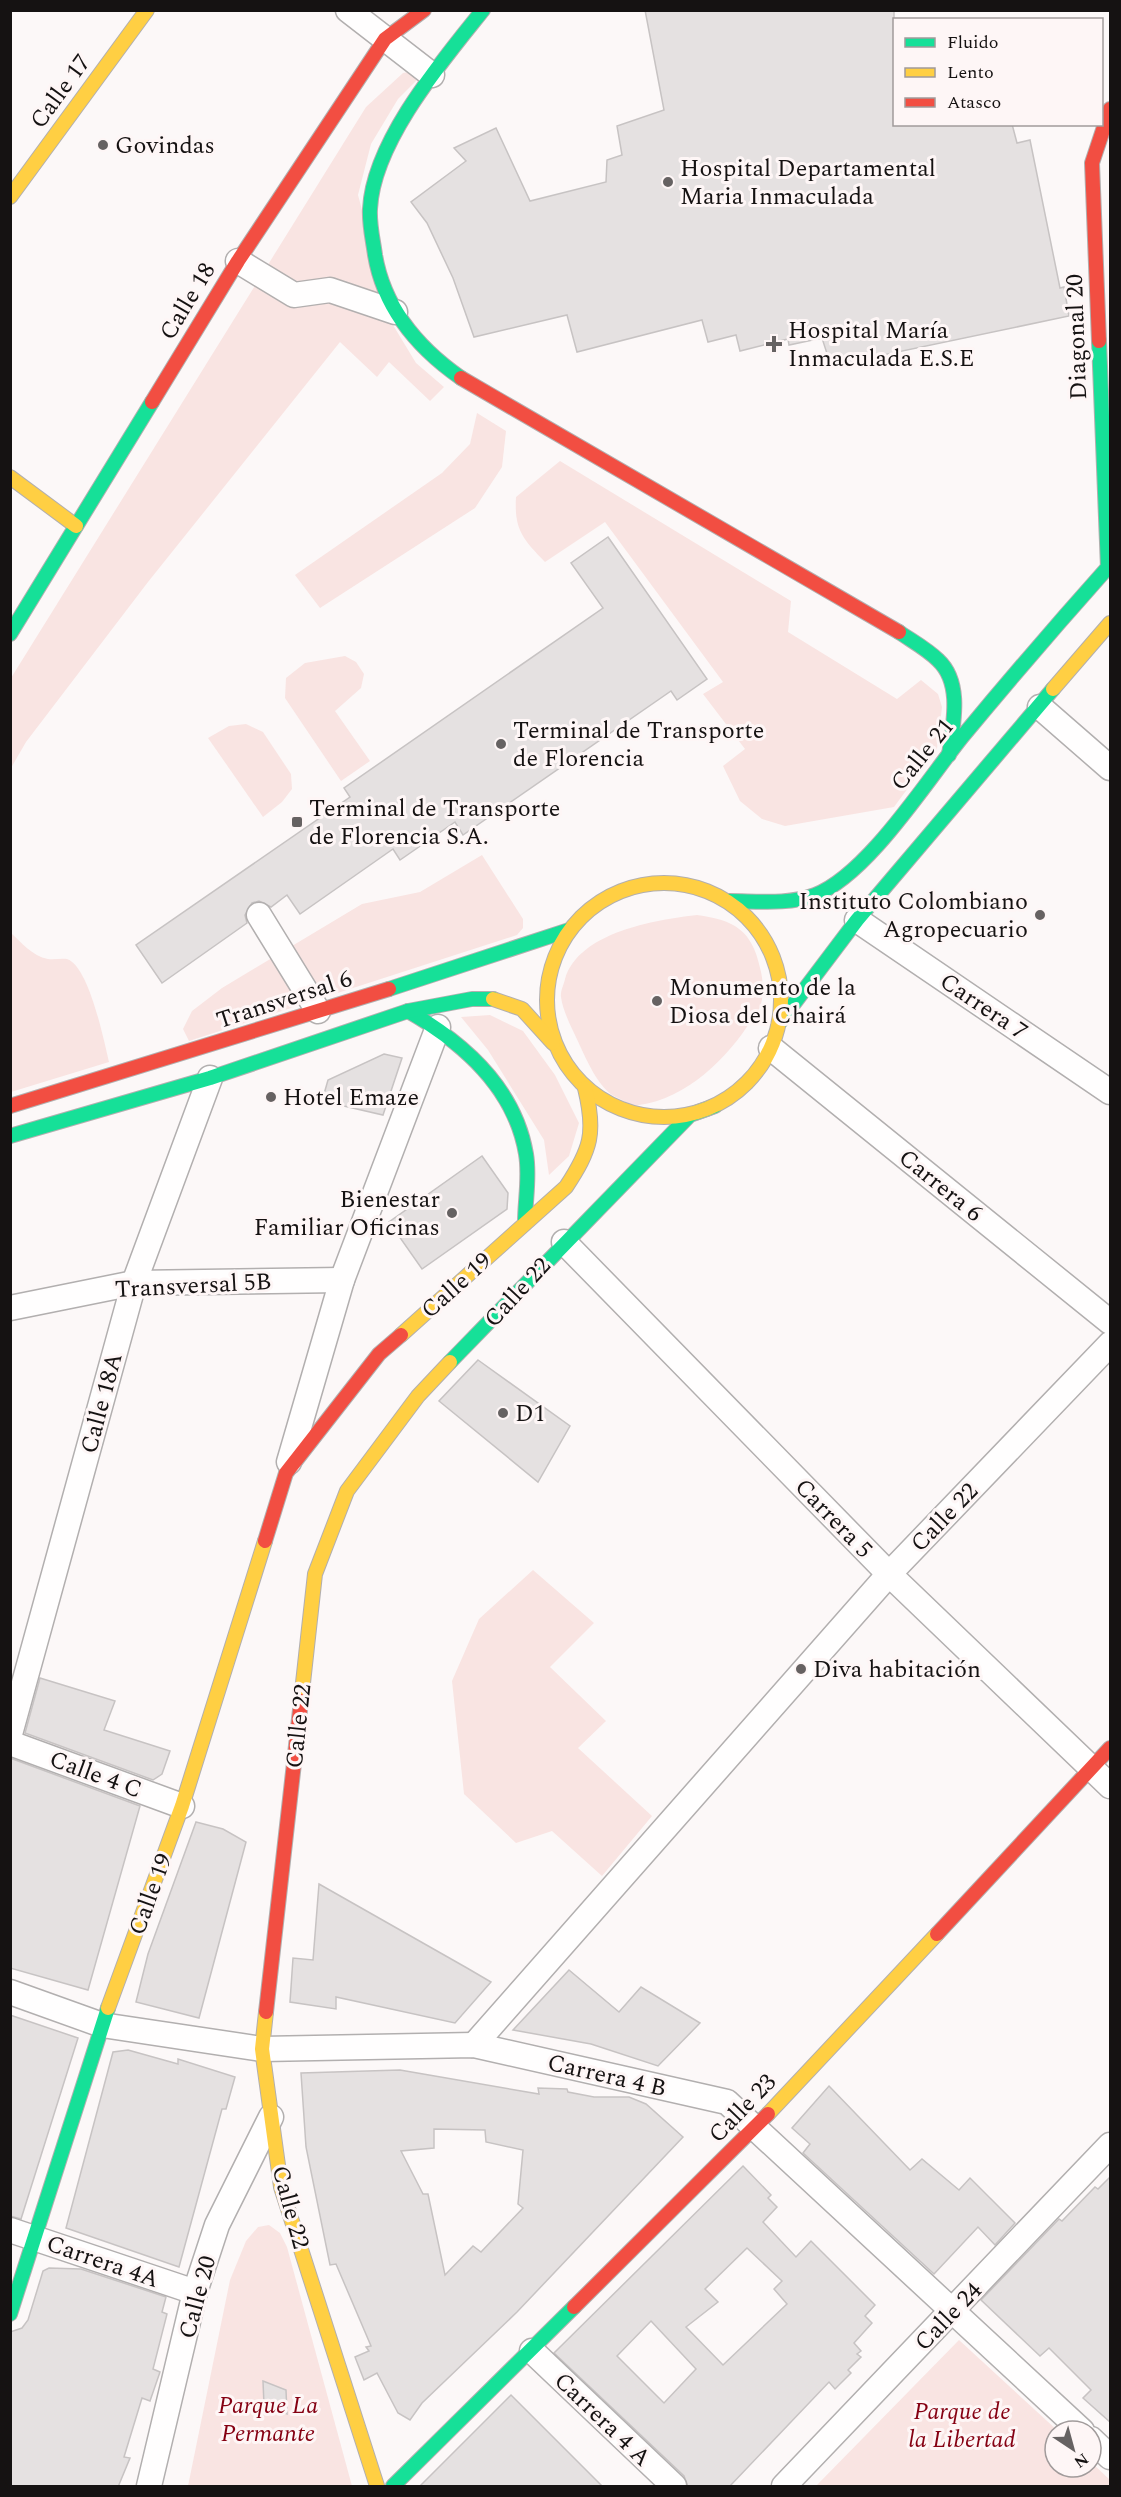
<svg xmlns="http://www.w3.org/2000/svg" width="1121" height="2497" font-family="Spectral,serif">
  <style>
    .green { fill: #f9e4e2 }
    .building { fill: #e5e1e1; stroke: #c7c3c3; stroke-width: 1.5; fill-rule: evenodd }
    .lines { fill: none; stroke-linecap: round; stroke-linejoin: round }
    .street-casing { stroke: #b2afaf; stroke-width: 27 }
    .fast-casing { stroke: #b2afaf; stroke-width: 16 }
    .slow-casing { stroke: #b2afaf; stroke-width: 16 }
    .jam-casing { stroke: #b2afaf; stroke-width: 16 }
    .street { stroke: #fffefe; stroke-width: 24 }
    .fast { stroke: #16e098; stroke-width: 14 }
    .slow { stroke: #ffcf43; stroke-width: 14 }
    .jam { stroke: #f24e42; stroke-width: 14 }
    .poi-dot { fill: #666262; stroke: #fef6f6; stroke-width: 2 }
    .labels { text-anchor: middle; stroke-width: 6; stroke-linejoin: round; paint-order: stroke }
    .street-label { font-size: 24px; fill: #151212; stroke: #fef6f6 }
    .poi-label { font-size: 24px; fill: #151212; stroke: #fef6f6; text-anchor: start }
    .park-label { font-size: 24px; font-style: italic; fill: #850012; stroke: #fef6f6 }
  </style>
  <rect width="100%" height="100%" fill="#fcf8f8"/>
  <!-- green -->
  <g class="green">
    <polygon points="429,68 398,99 371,144 358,195 393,325 416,363 444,387 430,401 389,362 377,377 340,342 148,582 26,742 11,768 11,678 366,107 403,73"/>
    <polygon points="477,413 506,431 502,467 475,508 320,608 295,575 442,473 470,444"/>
    <path d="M560,461l231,140 -3,31 109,67 24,-19 17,14 4,13 -5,42 -43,58 -109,19 -23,-7 -22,-18 -17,-35 22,-17 -42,-55 20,-12 -118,-160 -60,40c-22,-23 -31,-32 -29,-65z"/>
    <polygon points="345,656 356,662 364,674 361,688 335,711 370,761 341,781 285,698 286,678 305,663"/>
    <polygon points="246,724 263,732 291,774 292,789 282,802 263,817 208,738 229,726"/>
    <polygon points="482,855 523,919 523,928 517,935 189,1041 183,1029 192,1011 222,988 362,904 420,892"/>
    <path d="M697,915c37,5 55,15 63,53 3,10 4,25 1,36 -1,5 -6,11 -9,15 -24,39 -66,80 -113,86 -7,1 -15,-4 -21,-7 -17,-6 -30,-35 -37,-50 -7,-16 -18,-35 -20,-51 -1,-5 3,-13 4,-18 14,-47 90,-59 132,-64z"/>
    <path d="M10,932c11,10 22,24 38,27 6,1 13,-1 19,0 22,7 37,82 42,103l-98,30z"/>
    <polygon points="490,1015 523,1031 555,1075 579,1123 569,1156 549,1175 544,1140 488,1050 461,1017"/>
    <polygon points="533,1570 594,1623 550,1667 606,1721 578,1748 652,1816 602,1876 552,1831 516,1843 464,1794 452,1681 479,1619"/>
    <polygon points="269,2225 280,2233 287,2247 352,2486 188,2486 230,2280 246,2241 258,2227"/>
    <polygon points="959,2340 1058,2431 1055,2431 1055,2467 1091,2467 1091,2462 1110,2480 1110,2486 816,2486"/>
  </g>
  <!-- building -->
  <g class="building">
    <polygon points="645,10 894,10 894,124 1012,124 1017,143 1030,140 1060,288 1064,287 1069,316 831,366 822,338 789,345 788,339 740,351 736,335 708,342 702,320 577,352 567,315 474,337 453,278 427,223 411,202 466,161 454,148 496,128 530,201 606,182 607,160 622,155 617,126 664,110"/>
    <polygon points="608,537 707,679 677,700 671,691 463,835 455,822 400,860 393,849 300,914 287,895 271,907 259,901 252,903 245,915 247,923 162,983 136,945 350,797 344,788 603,608 571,563"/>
    <polygon points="384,1054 402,1058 383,1115 322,1101 328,1080"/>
    <polygon points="482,1156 508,1193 507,1209 422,1269 389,1222"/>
    <polygon points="478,1360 570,1426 538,1482 439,1401"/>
    <polygon points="40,1678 115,1701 104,1730 170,1751 162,1774 153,1780 25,1733"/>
    <polygon points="10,1758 140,1806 88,1990 10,1968"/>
    <polygon points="196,1822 223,1829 246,1842 199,2018 136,2002 148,1954"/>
    <polygon points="319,1884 467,1968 491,1982 455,2023 336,1997 336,2009 290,2002 293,1958 313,1960"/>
    <polygon points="569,1970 619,2012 641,1987 700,2023 658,2066 591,2044 513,2030"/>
    <polygon points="10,2015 78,2038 21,2219 10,2216"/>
    <polygon points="128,2050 178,2064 178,2059 235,2077 226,2109 222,2109 179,2267 66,2228 113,2052"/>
    <path d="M400,2070l139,24 -1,-6 29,1 1,3 26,5h35l17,7 37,33 -166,175 -95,91 -12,17 -12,-7 -21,-40 -13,7 -9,-23 14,-6 -3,-4 5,-1 -35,-82 -6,1 -24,-118 -5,-74zM434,2129l51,1 1,12 37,8 -5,54 5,4 -42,44 -8,-6 -28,29 -17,-81h-5l-22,-43 33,-3z"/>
    <polygon points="829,2086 910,2170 922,2159 959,2190 970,2178 1015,2223 995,2245 978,2227 934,2274 803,2153 810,2144 792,2128"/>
    <path d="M743,2166l28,29 -3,3 9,9 -14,15 33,35 15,-16 64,64 -10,11 7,7 -18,20 7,8 -4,3 4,3 -13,13 3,3 -16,16 -6,-7 -100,105h-41l-4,-11 -130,-123zM747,2248l35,33 -8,8 13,15 -64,61 -37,-38 32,-25 -13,-13zM651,2321l45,48 -32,34 -47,-47z"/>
    <polygon points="1110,2177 1110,2422 1083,2398 1091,2390 1049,2348 1040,2356 981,2300 1059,2219 1062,2221 1095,2187 1098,2189"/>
    <polygon points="49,2268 81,2269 166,2297 162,2312 167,2314 153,2369 160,2372 150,2401 142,2398 124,2457 130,2458 118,2487 10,2487 10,2332 22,2328 28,2320 43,2271"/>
    <polygon points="263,2381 286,2390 287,2414 264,2405"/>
    <polygon points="511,2395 603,2487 419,2487"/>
  </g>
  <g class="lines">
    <defs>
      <g id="street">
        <polyline points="348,10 432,75"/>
        <polyline points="238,261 294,295 330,290 395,312"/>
        <polyline points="1040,707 1110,768"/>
        <polyline points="259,915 318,1011"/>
        <polyline points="857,920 1110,1092"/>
        <polyline points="771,1048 1110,1322"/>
        <polyline points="564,1242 889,1574 1110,1786"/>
        <polyline points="10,1308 134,1283 342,1280"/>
        <polyline points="289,1462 342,1280 438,1027"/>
        <polyline points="10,1734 134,1283 210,1078"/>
        <polyline points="10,1743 182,1806"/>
        <polyline points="10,1992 102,2025 262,2049 474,2045 727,2102 1082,2431"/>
        <polyline points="474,2045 889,1574 1110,1344"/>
        <polyline points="10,2230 195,2292"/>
        <polyline points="532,2351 674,2486"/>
        <polyline points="1091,2439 1110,2457"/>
        <polyline points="149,2486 195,2292 217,2225 271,2117"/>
        <polyline points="784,2486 1110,2145"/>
      </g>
      <g id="fast">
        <polyline points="1099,341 1108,568"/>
        <path d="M461,378c-43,-30 -77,-70 -86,-123 -2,-15 -6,-31 -5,-46 3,-67 72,-148 113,-199"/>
        <path d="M899,632c13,9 28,17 39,28 25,23 15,65 11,95"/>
        <polyline points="10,634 152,402"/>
        <path d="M729,901c27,0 59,4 86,-6 52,-20 111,-113 147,-158 48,-58 98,-116 148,-172"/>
        <polyline points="389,989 569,930"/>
        <path d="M408,1011c56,32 107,77 118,143 4,23 -1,46 -1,69"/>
        <polyline points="780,1022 857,920 1053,689"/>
        <polyline points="10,1136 210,1078 408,1011 472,999 493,999"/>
        <polyline points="450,1362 690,1115 715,1106"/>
        <polyline points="10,2314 108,2008"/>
        <polyline points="393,2486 574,2307"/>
      </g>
      <g id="slow">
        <polyline points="10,197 147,10"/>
        <polyline points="10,477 76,526"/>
        <polyline points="1053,689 1110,623"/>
        <circle cx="664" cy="1000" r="117"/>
        <polyline points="493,999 522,1009 553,1043"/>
        <path d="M401,1335l165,-148c25,-38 30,-54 19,-99"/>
        <polyline points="301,1701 315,1574 347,1491 418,1396 450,1362"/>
        <polyline points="108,2008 182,1806 265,1541"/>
        <polyline points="266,2012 262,2049 281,2187 377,2486"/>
        <polyline points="768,2114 937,1934"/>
      </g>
      <g id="jam">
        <polyline points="1099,341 1092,163 1110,109"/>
        <polyline points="461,378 899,632"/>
        <polyline points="152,402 238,261 385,39 424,10"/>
        <polyline points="10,1106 389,989"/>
        <polyline points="265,1541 286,1473 379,1354 401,1335"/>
        <polyline points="937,1934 1110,1748"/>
        <polyline points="266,2012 301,1701"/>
        <polyline points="574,2307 768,2114"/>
      </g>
    </defs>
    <!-- street casing -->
    <use href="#street" class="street-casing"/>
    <!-- fast casing -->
    <use href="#fast" class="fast-casing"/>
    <!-- slow casing -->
    <use href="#slow" class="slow-casing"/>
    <!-- jam casing -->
    <use href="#jam" class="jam-casing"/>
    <!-- street -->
    <use href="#street" class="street"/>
    <!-- fast -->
    <use href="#fast" class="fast"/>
    <!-- slow -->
    <use href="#slow" class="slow"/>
    <!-- jam -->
    <use href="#jam" class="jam"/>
  </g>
  <!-- markers -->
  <g class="poi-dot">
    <circle cx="103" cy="145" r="6"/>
    <circle cx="668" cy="182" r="6"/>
    <path d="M771 335h6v6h6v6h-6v6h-6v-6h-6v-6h6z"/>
    <circle cx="501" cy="744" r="6"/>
    <rect x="291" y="816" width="12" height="12" rx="3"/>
    <circle cx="1040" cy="915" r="6"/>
    <circle cx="657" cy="1001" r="6"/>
    <circle cx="271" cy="1097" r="6"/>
    <circle cx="452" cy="1213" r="6"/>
    <circle cx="503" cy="1413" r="6"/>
    <circle cx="801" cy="1669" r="6"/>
  </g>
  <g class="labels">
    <!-- street labels -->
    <g class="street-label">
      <text transform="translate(60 91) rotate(-54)" y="8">Calle 17</text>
      <text transform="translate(187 301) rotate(-59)" y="8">Calle 18</text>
      <text transform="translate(1076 337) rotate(-92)" y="8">Diagonal 20</text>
      <text transform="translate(922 754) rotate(-51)" y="8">Calle 21</text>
      <text transform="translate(284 999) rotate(-18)" y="8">Transversal 6</text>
      <text transform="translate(984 1006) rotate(34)" y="8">Carrera 7</text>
      <text transform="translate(941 1185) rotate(39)" y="8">Carrera 6</text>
      <text transform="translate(193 1285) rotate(-3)" y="8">Transversal 5B</text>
      <text transform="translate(456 1285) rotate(-42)" y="8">Calle 19</text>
      <text transform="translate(517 1292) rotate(-47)" y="8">Calle 22</text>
      <text transform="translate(101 1403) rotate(-75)" y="8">Calle 18A</text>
      <text transform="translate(944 1517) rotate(-46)" y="8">Calle 22</text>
      <text transform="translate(834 1518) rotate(46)" y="8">Carrera 5</text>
      <text transform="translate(298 1726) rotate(-84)" y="8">Calle 22</text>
      <text transform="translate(96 1774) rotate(20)" y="8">Calle 4 C</text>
      <text transform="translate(150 1894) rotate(-70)" y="8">Calle 19</text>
      <text transform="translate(607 2075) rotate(13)" y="8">Carrera 4 B</text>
      <text transform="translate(742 2108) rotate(-46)" y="8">Calle 23</text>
      <text transform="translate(291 2207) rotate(75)" y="8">Calle 22</text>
      <text transform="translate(103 2261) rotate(19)" y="8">Carrera 4A</text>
      <text transform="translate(197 2297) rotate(-75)" y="8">Calle 20</text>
      <text transform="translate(948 2316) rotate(-46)" y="8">Calle 24</text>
      <text transform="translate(603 2419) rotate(44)" y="8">Carrera 4 A</text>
    </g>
    <!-- poi labels -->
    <g class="poi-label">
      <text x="115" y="153">Govindas</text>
      <text x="680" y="176">Hospital Departamental<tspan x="680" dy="28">Maria Inmaculada</tspan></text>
      <text x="788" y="338">Hospital María<tspan x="788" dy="28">Inmaculada E.S.E</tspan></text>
      <text x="513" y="738">Terminal de Transporte<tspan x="513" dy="28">de Florencia</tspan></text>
      <text x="309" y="816">Terminal de Transporte<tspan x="309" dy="28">de Florencia S.A.</tspan></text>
      <text x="1028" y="909" text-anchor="end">Instituto Colombiano<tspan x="1028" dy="28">Agropecuario</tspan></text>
      <text x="669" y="995">Monumento de la<tspan x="669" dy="28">Diosa del Chairá</tspan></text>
      <text x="283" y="1105">Hotel Emaze</text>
      <text x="440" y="1207" text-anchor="end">Bienestar<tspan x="440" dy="28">Familiar Oficinas</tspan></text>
      <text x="515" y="1421">D1</text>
      <text x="813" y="1677">Diva habitación</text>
    </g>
    <!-- park labels -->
    <g class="park-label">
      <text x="268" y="2413">Parque La<tspan x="268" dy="28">Permante</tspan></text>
      <text x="962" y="2419">Parque de<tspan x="962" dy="28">la Libertad</tspan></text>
    </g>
  </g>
  <!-- border -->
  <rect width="1121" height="2497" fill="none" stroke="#151212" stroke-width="24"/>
  <!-- legend -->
  <rect x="893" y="18" width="210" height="108" fill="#fef6f6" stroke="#a19b9b" stroke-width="1.5"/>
  <rect x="905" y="38" width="30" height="9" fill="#16e098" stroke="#a19b9b" stroke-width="1.5"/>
  <text x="947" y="48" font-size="18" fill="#151212">Fluido</text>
  <rect x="905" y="68" width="30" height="9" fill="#ffcf43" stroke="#a19b9b" stroke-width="1.5"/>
  <text x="947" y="78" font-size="18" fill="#151212">Lento</text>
  <rect x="905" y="98" width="30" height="9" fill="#f24e42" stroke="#a19b9b" stroke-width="1.5"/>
  <text x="947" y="108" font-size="18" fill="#151212">Atasco</text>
  <!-- north arrow -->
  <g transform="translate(1073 2449) rotate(144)"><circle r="28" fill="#fef6f6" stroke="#a19b9b" stroke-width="1.5"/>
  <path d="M0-4.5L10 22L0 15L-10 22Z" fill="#666262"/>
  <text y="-9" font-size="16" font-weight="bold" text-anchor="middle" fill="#151212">N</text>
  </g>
</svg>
